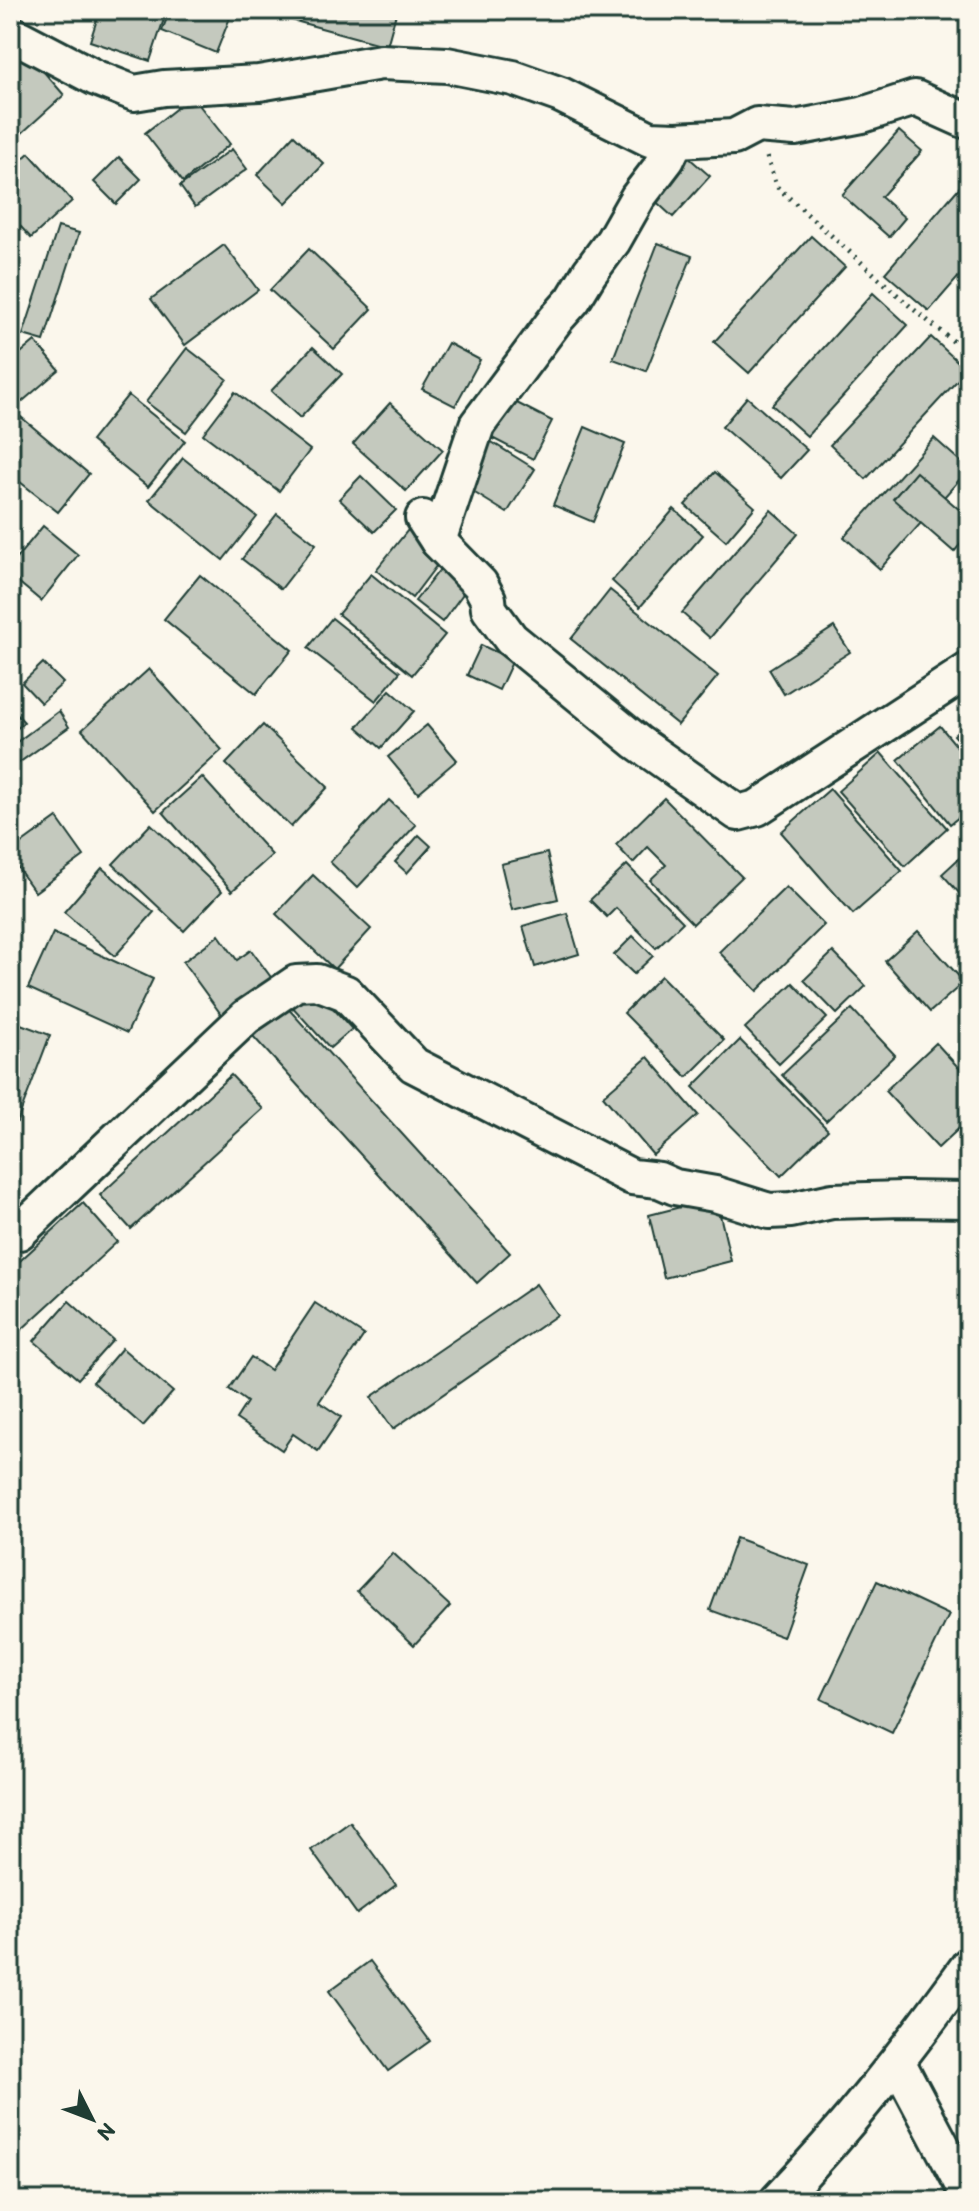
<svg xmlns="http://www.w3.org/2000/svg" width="979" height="2211" font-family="Itim,sans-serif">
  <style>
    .building { fill: #c4c9be; stroke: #1f3d34; stroke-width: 2 }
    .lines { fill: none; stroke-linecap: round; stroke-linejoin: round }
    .minor-casing { stroke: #1f3d34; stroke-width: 40 }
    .path { stroke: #1f3d34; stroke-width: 5; stroke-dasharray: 2 6; stroke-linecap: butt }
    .minor { stroke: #fbf7ec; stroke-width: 34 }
  </style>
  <rect width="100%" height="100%" fill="#fbf7ec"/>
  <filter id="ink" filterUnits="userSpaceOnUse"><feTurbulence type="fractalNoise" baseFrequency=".0125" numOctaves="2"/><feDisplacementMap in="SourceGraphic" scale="16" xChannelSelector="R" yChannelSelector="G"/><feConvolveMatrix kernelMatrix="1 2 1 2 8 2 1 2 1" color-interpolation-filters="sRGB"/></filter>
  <g filter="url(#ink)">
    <!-- building -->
    <g class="building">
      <polygon points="100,10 167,10 150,61 90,41"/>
      <polygon points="170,10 233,10 216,53 162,31"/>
      <polygon points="279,10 397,10 387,46 277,16"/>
      <polygon points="16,40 64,95 10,144 10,45"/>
      <polygon points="192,96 230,144 183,182 145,133"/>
      <polygon points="899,131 922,151 881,197 905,218 889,237 842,195"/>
      <polygon points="294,135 324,164 286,203 257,175"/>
      <polygon points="232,149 247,169 195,207 180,186"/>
      <polygon points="29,153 72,201 31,238 10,215 10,170"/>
      <polygon points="119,157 141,179 116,204 94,182"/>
      <polygon points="688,157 710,176 673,217 651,197"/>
      <polygon points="964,182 969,186 969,265 929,311 885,273"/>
      <polygon points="58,227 79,233 44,341 23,335"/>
      <polygon points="811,236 845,267 749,373 714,342"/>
      <polygon points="658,243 692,256 646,371 613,359"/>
      <polygon points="224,245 258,290 185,345 151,299"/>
      <polygon points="309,249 372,309 334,349 270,290"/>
      <polygon points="873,293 908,325 807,436 772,405"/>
      <polygon points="931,337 967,370 866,479 830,445"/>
      <polygon points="35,341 59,370 10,412 10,362"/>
      <polygon points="448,343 480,360 455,406 422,389"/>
      <polygon points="313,347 342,374 300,418 271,391"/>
      <polygon points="187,348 227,379 186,432 146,402"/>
      <polygon points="235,392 310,450 279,491 203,434"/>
      <polygon points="128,395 185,441 148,487 91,441"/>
      <polygon points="747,397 807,450 781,478 722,427"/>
      <polygon points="509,399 552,421 533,459 490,437"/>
      <polygon points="390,403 443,450 406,491 353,444"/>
      <polygon points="21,417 89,474 58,512 10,474 10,430"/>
      <polygon points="585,427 625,444 593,522 553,505"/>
      <polygon points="934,438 969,469 880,569 844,537"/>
      <polygon points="490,441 535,469 507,513 462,485"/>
      <polygon points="183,458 257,517 223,560 149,500"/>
      <polygon points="715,472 755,507 726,541 685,505"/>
      <polygon points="916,472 969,518 969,534 954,552 893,499"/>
      <polygon points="361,476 396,510 374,532 339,499"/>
      <polygon points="674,509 703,535 640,607 612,581"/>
      <polygon points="771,510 798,534 710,638 682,613"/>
      <polygon points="277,514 316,544 281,589 242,559"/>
      <polygon points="43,526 78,555 41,601 10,575 10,566"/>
      <polygon points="408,530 443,557 412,598 376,570"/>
      <polygon points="445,563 471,583 442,622 415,601"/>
      <polygon points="371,574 445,635 412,675 338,614"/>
      <polygon points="200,575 292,650 256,694 164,619"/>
      <polygon points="610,590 718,676 678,725 571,639"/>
      <polygon points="332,618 400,672 376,701 308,648"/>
      <polygon points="834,627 850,652 784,694 769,669"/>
      <polygon points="481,645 513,660 499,690 467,675"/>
      <polygon points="43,663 63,683 41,703 22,683"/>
      <polygon points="149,669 222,750 155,811 82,730"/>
      <polygon points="390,690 414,711 381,748 357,727"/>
      <polygon points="10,707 24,722 10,735"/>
      <polygon points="59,711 69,727 13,767 10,763 10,747"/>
      <polygon points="969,721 969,752 954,735"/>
      <polygon points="263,725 328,787 291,827 226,764"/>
      <polygon points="427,725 457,760 418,793 388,757"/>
      <polygon points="940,726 969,761 969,809 950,824 898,760"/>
      <polygon points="881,753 947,828 905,866 838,791"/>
      <polygon points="202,777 272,855 232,891 163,812"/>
      <polygon points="830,789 902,871 853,914 781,832"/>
      <polygon points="664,798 742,877 693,924 650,880 666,865 648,847 633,863 616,845"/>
      <polygon points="389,800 416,825 357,888 330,862"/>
      <polygon points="57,818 84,856 35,892 10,857 10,852"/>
      <polygon points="151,824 222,891 184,931 113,864"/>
      <polygon points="419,835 431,846 407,873 395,862"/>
      <polygon points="969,849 969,904 942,874"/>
      <polygon points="547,853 558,899 512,910 501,864"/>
      <polygon points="627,865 683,922 656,948 616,908 607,917 590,900"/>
      <polygon points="102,868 154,912 115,956 64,912"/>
      <polygon points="313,875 371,929 334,969 276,914"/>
      <polygon points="786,887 824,925 757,991 719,952"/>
      <polygon points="567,913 579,954 535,967 523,926"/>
      <polygon points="918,931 964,982 930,1012 885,961"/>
      <polygon points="53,933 153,979 127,1033 28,988"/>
      <polygon points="219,935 237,960 251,950 273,980 223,1017 183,962"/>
      <polygon points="633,936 653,956 634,974 614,955"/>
      <polygon points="833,952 866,986 837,1014 804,980"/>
      <polygon points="661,976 724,1040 687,1077 624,1013"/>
      <polygon points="310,983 352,1029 330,1048 289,1003"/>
      <polygon points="793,983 827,1018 779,1064 745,1028"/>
      <polygon points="285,1005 510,1253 477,1283 252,1035"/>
      <polygon points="852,1009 895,1055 826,1121 782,1075"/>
      <polygon points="10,1020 50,1035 17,1122 10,1119"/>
      <polygon points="740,1040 828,1130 781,1176 693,1087"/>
      <polygon points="936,1043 969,1079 969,1119 938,1148 885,1091"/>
      <polygon points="648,1057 698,1115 653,1155 603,1096"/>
      <polygon points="231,1075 263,1109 131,1229 100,1195"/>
      <polygon points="716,1198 731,1261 664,1278 649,1215"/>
      <polygon points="83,1203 117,1242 20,1331 10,1320 10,1270"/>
      <polygon points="536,1284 557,1315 393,1429 371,1397"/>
      <polygon points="69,1301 113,1340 78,1379 34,1341"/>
      <polygon points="315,1303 364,1335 319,1402 341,1417 318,1451 293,1434 282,1450 236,1419 247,1402 229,1389 251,1357 270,1370"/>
      <polygon points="122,1348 173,1392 143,1426 93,1382"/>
      <polygon points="736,1538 809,1565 783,1637 710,1610"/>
      <polygon points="393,1553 450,1606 414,1645 357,1591"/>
      <polygon points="877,1581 949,1615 892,1733 821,1699"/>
      <polygon points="350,1822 396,1885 357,1914 311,1850"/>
      <polygon points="370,1961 430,2041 388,2071 329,1991"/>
    </g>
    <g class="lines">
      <defs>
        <g id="minor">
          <polyline points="10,33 96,78 134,93 164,88 259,83 381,62 447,65 513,78 561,95 650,139 676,140 734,137 757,125 795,128 862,115 915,98 964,120 969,118"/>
          <polyline points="423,518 438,541 480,584 488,599 489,609 511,639 637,742 738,813 757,808 969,670"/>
          <polyline points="438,541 477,425 556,319 573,300 590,272 613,241 638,197 667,159 676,140"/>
          <polyline points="19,1232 246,1017 296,983 317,982 346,993 414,1065 632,1177 659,1180 675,1187 715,1194 769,1211 791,1210 832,1201 903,1199 969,1200"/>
          <polyline points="898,2063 969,2197"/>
          <path d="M777,2201c71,-74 132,-153 192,-236"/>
        </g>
      </defs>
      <!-- minor casing -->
      <use href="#minor" class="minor-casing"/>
      <!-- path -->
      <polyline class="path" points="767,157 776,186 912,308 969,354"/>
      <!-- minor -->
      <use href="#minor" class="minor"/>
    </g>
  </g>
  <!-- margin -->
  <rect width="979" height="2211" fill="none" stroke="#fbf7ec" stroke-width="40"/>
  <rect x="20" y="20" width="939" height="2171" fill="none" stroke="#1f3d34" stroke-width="3" filter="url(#ink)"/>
  <!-- north arrow -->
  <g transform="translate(92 2119) rotate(132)" stroke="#fbf7ec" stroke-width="6" paint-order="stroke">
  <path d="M0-6L14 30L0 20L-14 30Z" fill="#1f3d34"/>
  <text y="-12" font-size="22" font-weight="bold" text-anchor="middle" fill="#1f3d34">N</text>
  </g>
</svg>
